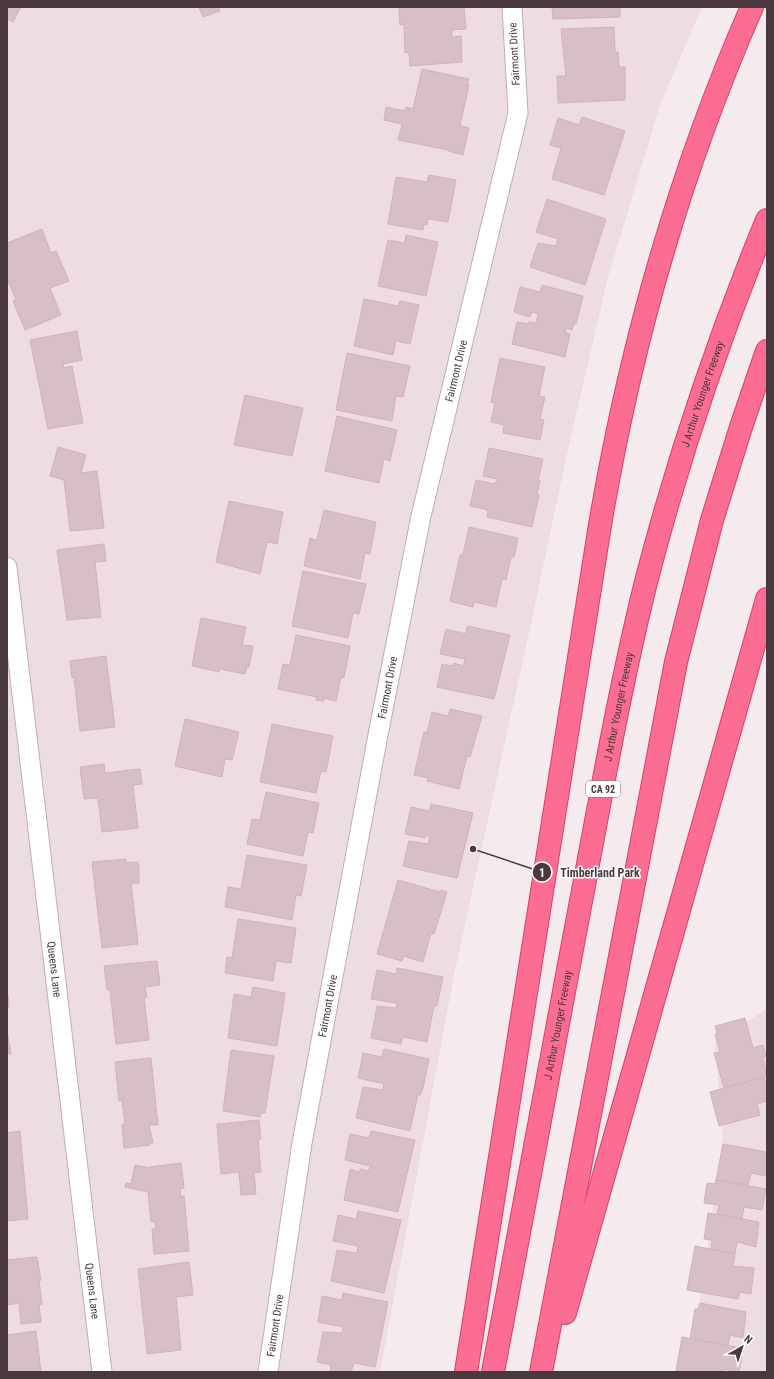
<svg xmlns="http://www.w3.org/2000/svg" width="774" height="1379" font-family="'Roboto Condensed',sans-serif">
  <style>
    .residential { fill: #eddce0 }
    .building { fill: #d6bfc7; stroke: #d1b2bc }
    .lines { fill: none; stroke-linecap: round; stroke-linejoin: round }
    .minor-casing { stroke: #c0acb2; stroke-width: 21 }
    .motorway-casing { stroke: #dc3c6d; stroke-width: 24 }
    .minor { stroke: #fff; stroke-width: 19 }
    .motorway { stroke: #fc6d94; stroke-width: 22 }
    .labels { text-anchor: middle; stroke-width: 3; stroke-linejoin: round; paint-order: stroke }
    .shield { fill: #fff; stroke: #807477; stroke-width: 1 }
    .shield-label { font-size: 10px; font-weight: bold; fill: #49383d }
    .street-label { font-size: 11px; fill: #49383d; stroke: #fff }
    .leader { fill: none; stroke: #49383d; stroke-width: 1.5 }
    .callout-dot { fill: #49383d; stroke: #fff; stroke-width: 1.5 }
    .mark-label { font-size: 12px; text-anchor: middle; font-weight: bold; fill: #fff }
    .callout-label { font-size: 12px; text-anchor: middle; font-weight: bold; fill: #49383d; stroke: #fff; stroke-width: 3; stroke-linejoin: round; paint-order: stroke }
  </style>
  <rect width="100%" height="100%" fill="#f5eaec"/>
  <!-- residential -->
  <g class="residential">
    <polygon points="7,7 702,7 660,105 608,277 569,445 530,628 455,970 380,1372 7,1372"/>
    <polygon points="767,1009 767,1372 690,1372 723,1136 715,1041"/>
  </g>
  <!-- building -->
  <g class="building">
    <polygon points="7,7 21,7 13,22 7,19"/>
    <polygon points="199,7 221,7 219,8 220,11 203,17"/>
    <polygon points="399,7 464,7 466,29 452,30 452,37 461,36 462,62 410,66 409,52 405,53 404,24 400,25"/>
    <polygon points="552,7 620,7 620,17 553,19"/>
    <polygon points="614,27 615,52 618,52 619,67 625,67 625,100 558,103 557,76 566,76 561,29"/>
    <polygon points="422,69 469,79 467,84 469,85 460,126 469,128 463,155 448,151 448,150 398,140 402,124 384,120 386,107 405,111 406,107 413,109"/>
    <polygon points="582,117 625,131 604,195 552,179 561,148 550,145 558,118 579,125"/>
    <polygon points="429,175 456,180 448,222 428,219 427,225 424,224 423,230 388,224 396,177 427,182"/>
    <polygon points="547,199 606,219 585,285 530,267 538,243 556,246 558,239 536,232"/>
    <polygon points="42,229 51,253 56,251 69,281 50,288 61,315 25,330 13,301 16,299 7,279 7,243"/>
    <polygon points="406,235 438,242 426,296 378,286 388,240 405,243"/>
    <polygon points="542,285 583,296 576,324 574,323 572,330 566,328 565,332 570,334 565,357 512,344 517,322 528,324 528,322 536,323 538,314 532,312 530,317 514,312 520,287 540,292"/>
    <polygon points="364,299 398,306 400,301 419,305 410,344 396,341 393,355 354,346"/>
    <polygon points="77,331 82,360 63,364 64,368 72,366 83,423 48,429 30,340"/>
    <polygon points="347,353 410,366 403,397 396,396 392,421 336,410"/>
    <polygon points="500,358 545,367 539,396 545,397 540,419 544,420 540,440 503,433 504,425 491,422 495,403 491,402"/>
    <polygon points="245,395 303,408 292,456 234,445"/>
    <polygon points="337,416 397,430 390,461 384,459 379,483 325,471"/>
    <polygon points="58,447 86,455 81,473 97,471 104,528 70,531 64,480 50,476"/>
    <polygon points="489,448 543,459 538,480 540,480 537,494 539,495 532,527 487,517 488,510 470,506 476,480 495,484 497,479 483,476"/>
    <polygon points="229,501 283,512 277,544 267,542 260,574 216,562"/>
    <polygon points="324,510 376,522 370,554 365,553 360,579 304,566 310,538 317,540"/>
    <polygon points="469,527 518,538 514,557 511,557 506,580 502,579 496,607 474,602 473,607 450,601 460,555 463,555"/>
    <polygon points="104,544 106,561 95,562 101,617 67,620 57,550"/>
    <polygon points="303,571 366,584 359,614 353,613 348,638 292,626"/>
    <polygon points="201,618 246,627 242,645 253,646 249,667 247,667 245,674 219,669 219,672 192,666"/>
    <polygon points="467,626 510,635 494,699 437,687 442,664 453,666 454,663 463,666 465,659 440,654 446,629 466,634"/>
    <polygon points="296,635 350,646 344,678 341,677 336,701 324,698 324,701 316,700 317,697 278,689 283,664 290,665"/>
    <polygon points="106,656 115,727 80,731 74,677 72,678 70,661"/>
    <polygon points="450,709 482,716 470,757 467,756 459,789 427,781 428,778 414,775 424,732 427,733 432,712 448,716"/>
    <polygon points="185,719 239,732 232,760 225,759 222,777 175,766"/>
    <polygon points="272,724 333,736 326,772 321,771 316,793 260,782"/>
    <polygon points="104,764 105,773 140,769 142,784 133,785 138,828 102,832 98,798 84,799 80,767"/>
    <polygon points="266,792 319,803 313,833 308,832 303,856 247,844 252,819 260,820"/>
    <polygon points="431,804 473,813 457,878 403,866 409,841 428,844 430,837 426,835 425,838 405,834 411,807 429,811"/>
    <polygon points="247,855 307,865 301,896 296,895 292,920 225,907 228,887 241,889"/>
    <polygon points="126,859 126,863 137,862 139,865 139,883 131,883 138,944 102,948 92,862"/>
    <polygon points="398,880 440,892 441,890 447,892 434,934 431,933 423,962 403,956 402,961 377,954"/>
    <polygon points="238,919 296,928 291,963 276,961 273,981 225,973 227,957 232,958"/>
    <polygon points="157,961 160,985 145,987 147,997 144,998 149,1040 116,1044 110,990 107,990 104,966"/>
    <polygon points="397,968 443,977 437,1006 434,1006 427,1042 403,1037 401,1044 371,1038 377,1006 396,1008 397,1003 371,999 377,970 396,974"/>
    <polygon points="7,987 9,1007 7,1007"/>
    <polygon points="253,987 285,993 277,1046 228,1038 234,994 251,997"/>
    <polygon points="745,1018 753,1048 763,1045 766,1056 763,1057 767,1076 724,1088 714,1053 720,1052 715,1034 717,1033 715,1026"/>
    <polygon points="7,1030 11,1054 7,1054"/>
    <polygon points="384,1049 429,1059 423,1088 420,1095 418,1094 410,1131 356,1118 363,1087 383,1090 384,1084 358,1078 363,1053 382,1057"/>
    <polygon points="231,1050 274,1056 265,1113 261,1113 260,1117 223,1111"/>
    <polygon points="151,1058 158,1125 149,1125 153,1143 150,1143 150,1145 124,1148 122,1125 125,1124 122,1100 119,1101 115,1062"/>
    <polygon points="764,1077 767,1090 767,1101 757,1104 760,1115 719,1126 710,1092"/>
    <polygon points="259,1120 261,1139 258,1139 261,1172 254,1173 256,1194 241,1195 239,1172 221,1174 217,1124"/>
    <polygon points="20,1131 28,1219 7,1221 7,1133"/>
    <polygon points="371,1131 415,1140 398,1212 344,1200 350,1169 360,1172 360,1169 369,1171 370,1166 345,1160 350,1134 369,1138"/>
    <polygon points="723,1144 767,1152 767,1176 751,1173 748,1185 716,1180"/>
    <polygon points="181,1163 184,1188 180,1189 181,1197 184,1196 189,1251 154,1254 152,1229 156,1229 155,1222 151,1222 148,1192 125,1187 126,1183 131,1184 135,1165 150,1168 150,1167"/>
    <polygon points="716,1180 766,1189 762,1210 744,1207 742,1219 717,1215 719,1205 704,1203 707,1183 715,1184"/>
    <polygon points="358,1211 401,1220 384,1293 331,1281 337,1250 357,1253 358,1246 333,1241 338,1215 356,1219"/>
    <polygon points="708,1213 759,1222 756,1247 737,1242 735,1254 711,1249 712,1240 704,1239"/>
    <polygon points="695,1246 735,1254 733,1266 754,1268 751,1294 740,1292 738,1299 687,1290"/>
    <polygon points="37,1257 41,1280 39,1280 42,1304 39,1305 41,1322 21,1324 19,1303 7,1305 7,1260"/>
    <polygon points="189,1262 193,1295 176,1297 181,1350 147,1354 138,1269"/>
    <polygon points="343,1293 388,1302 375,1367 354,1363 351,1372 330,1372 331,1365 317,1362 323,1332 342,1333 343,1327 318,1322 322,1296 342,1300"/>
    <polygon points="700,1303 746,1312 743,1338 730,1335 728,1346 690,1339 695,1309 698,1309"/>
    <polygon points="36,1331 41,1372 7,1372 7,1335"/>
    <polygon points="682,1337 741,1348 739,1356 742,1357 739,1372 724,1369 724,1372 676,1371"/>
  </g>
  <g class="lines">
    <defs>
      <g id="minor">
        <path id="s1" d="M7,567l95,805"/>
        <path id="s2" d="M268,1372l34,-229 76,-408 43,-219 97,-403 -6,-106"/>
      </g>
      <g id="motorway">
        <polyline points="565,1313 767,599"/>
        <path d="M466,1372l134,-847c30,-178 79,-352 152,-518"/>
        <path id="s3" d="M493,1372c27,-145 54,-289 81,-434 23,-119 43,-239 72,-356 32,-124 73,-245 121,-362"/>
        <polyline points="541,1372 676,662 712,520 741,427 767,351"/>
      </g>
    </defs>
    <!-- minor casing -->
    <use href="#minor" class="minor-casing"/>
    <!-- motorway casing -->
    <use href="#motorway" class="motorway-casing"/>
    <!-- minor -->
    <use href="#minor" class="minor"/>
    <!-- motorway -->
    <use href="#motorway" class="motorway"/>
  </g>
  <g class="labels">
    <!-- shield labels -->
    <rect class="shield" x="586" y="781" width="34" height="16" rx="3"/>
    <g class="shield-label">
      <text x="603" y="793">CA 92</text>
    </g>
    <!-- street labels -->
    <g class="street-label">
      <text transform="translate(514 54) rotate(-93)" y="4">Fairmont Drive</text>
      <text dy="4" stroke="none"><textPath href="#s2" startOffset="1019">Fairmont Drive</textPath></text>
      <text dy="4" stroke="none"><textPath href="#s3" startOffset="1001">J Arthur Younger Freeway</textPath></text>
      <text dy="4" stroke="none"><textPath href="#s2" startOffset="695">Fairmont Drive</textPath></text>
      <text dy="4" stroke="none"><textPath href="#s3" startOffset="677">J Arthur Younger Freeway</textPath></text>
      <text dy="4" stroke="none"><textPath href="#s1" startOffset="405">Queens Lane</textPath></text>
      <text dy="4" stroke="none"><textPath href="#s2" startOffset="371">Fairmont Drive</textPath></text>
      <text dy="4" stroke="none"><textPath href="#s3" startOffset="353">J Arthur Younger Freeway</textPath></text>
      <text dy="4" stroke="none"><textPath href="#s1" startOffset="729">Queens Lane</textPath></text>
      <text dy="4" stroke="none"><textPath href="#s2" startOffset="47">Fairmont Drive</textPath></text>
    </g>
  </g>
  <!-- callouts -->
  <path class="leader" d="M473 849L542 872"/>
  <g class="callout-dot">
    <circle cx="473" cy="849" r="4"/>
    <circle cx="542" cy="872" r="10"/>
  </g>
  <g class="mark-label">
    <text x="542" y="877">1</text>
  </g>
  <g class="callout-label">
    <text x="600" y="877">Timberland Park</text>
  </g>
  <!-- border -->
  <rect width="774" height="1379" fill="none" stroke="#49383d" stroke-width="16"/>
  <!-- north arrow -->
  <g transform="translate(742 1347) rotate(39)" stroke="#ffffff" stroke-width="3" paint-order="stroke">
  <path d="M0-3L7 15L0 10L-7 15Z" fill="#49383d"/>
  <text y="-6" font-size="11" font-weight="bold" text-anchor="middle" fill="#49383d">N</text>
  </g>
</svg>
